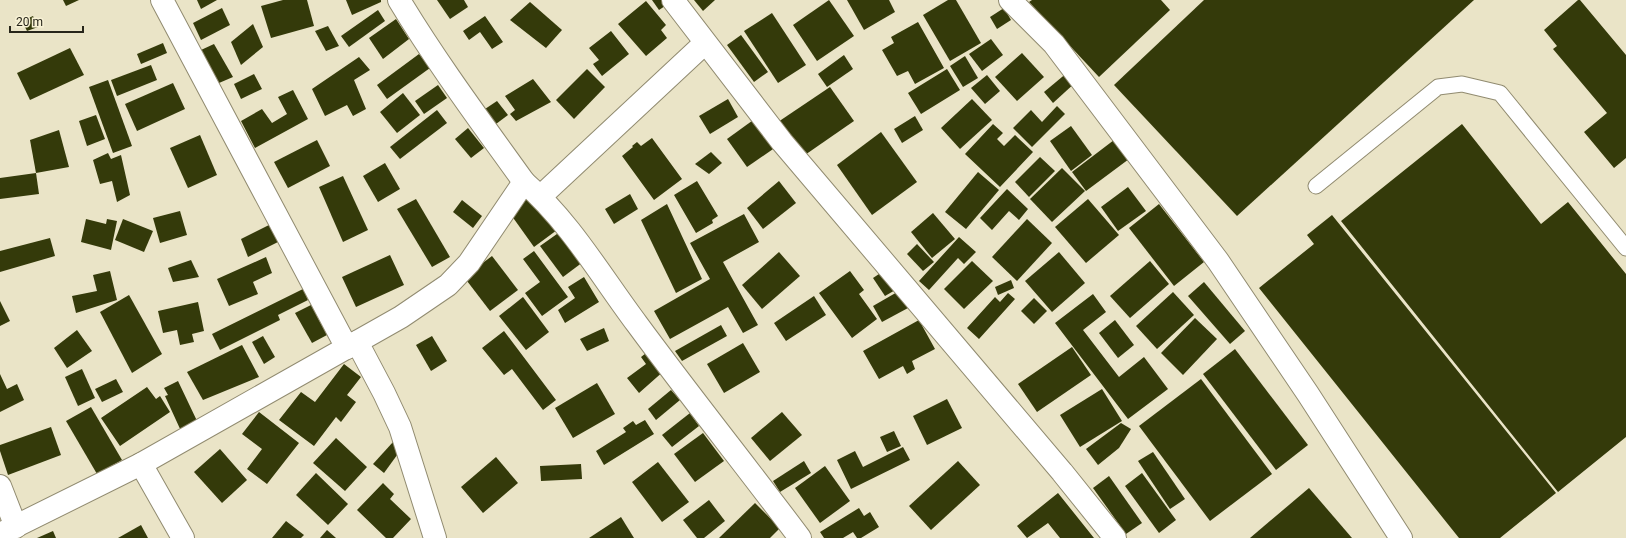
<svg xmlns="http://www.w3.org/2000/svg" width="1626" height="538" font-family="Roboto,sans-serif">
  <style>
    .building { fill: #343a0a }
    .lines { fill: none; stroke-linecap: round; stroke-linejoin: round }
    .lane-casing { stroke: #918b70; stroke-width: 17 }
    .street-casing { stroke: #918b70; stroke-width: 24 }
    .lane { stroke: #fff; stroke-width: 15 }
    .street { stroke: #fff; stroke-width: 22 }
  </style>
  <rect width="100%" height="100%" fill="#eae4c7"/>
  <!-- building -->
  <g class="building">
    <polygon points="63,0 79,0 66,6"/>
    <polygon points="197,0 217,0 201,9"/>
    <polygon points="283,0 307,0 314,26 271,38 261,6"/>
    <polygon points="346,0 381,0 381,2 352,15"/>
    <polygon points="437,0 464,0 468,7 450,19"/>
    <polygon points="652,0 669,0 671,2 659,10"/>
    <polygon points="694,0 715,0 703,11"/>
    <polygon points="829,0 854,36 817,61 793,25"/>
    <polygon points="847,0 889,0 895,12 864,30"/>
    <polygon points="948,0 956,0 981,43 950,61 923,15"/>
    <polygon points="1032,0 1161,0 1170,10 1099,77 1029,2"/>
    <polygon points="1204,0 1474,0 1237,216 1114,85"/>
    <polygon points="1578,0 1580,0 1626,55 1626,158 1614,168 1584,132 1607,113 1553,49 1557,46 1544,30"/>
    <polygon points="646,1 666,25 661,30 667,38 646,56 618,24"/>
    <polygon points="530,2 562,30 546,48 510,20"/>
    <polygon points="222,8 230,25 201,40 193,23"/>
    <polygon points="1004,8 1011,20 997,29 990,17"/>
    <polygon points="378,10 385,21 349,47 341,36"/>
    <polygon points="772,13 806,65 778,83 744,31"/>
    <polygon points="33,16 38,27 27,31 22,21"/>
    <polygon points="485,16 503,42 492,49 480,32 469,40 463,31"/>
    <polygon points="396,19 409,39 383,59 369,38"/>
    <polygon points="918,22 944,68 915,84 908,71 897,76 882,50 894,43 891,37"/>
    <polygon points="253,24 263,47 241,65 231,42"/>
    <polygon points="328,26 339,46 326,51 315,31"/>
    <polygon points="611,31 629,54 602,76 593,64 599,60 589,48"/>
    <polygon points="741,35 768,72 754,82 727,45"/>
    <polygon points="991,39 1003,55 982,71 969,54"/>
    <polygon points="163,43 167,53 141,64 137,54"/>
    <polygon points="214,44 233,77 219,83 201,50"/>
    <polygon points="70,48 84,75 30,100 17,73"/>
    <polygon points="1022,53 1044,77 1017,101 995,77"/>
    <polygon points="419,54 430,68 387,99 377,85"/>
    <polygon points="844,55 853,69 827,87 818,74"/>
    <polygon points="965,56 978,78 963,87 950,66"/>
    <polygon points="359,57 370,70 354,80 366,109 353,116 347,105 325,116 312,89"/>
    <polygon points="151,65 157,80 117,96 111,80"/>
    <polygon points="587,69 605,87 574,119 556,100"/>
    <polygon points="947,69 960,90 921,114 908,93"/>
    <polygon points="1068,72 1076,82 1053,103 1044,92"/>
    <polygon points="254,74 262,89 241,99 234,84"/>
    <polygon points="987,75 1000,91 985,104 971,88"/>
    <polygon points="533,79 551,102 516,121 510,114 515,110 505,96"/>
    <polygon points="108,80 132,146 113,153 89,87"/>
    <polygon points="173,83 185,109 137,131 125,104"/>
    <polygon points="438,85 447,98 424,114 415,101"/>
    <polygon points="830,87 854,121 802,157 778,122"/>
    <polygon points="293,90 308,119 255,148 241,121 262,109 272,123 287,114 278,97"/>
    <polygon points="403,93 420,115 397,133 380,112"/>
    <polygon points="728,99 738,117 710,134 699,116"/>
    <polygon points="972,99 992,120 960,149 941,128"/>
    <polygon points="497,101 508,115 496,124 485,109"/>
    <polygon points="1057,106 1065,114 1032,147 1013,128 1031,110 1042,122"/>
    <polygon points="437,110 447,123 400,159 390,147"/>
    <polygon points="96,115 105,139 87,146 79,121"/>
    <polygon points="915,116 923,130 902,143 894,129"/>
    <polygon points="756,118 776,147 747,167 727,139"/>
    <polygon points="993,124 1003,133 997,139 1004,146 1015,135 1033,152 1000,187 965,154"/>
    <polygon points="1462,124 1541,224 1568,202 1626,274 1626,437 1558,492 1341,221"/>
    <polygon points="1071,126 1092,155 1071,171 1050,141"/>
    <polygon points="468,128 484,148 471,158 455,139"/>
    <polygon points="59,130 69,167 36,173 30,140"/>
    <polygon points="881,132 917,182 872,215 837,165"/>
    <polygon points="200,135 217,175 188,188 170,148"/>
    <polygon points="652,138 682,179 654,200 622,156 633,147 632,146 637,142 641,146"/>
    <polygon points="317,140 330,166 288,188 274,162"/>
    <polygon points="1114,140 1129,159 1086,191 1072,172"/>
    <polygon points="711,152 722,163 709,174 695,164"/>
    <polygon points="108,153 111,159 121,155 130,195 117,202 112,181 100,184 93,160"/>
    <polygon points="1040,157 1055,171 1029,197 1015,182"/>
    <polygon points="385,163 400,189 378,202 363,176"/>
    <polygon points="1062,168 1085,191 1052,222 1030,199"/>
    <polygon points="978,172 999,190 966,229 945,212"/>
    <polygon points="36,173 39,194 0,199 0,178"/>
    <polygon points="343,176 368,230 343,242 319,187"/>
    <polygon points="697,181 718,216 712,220 713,223 696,233 674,195"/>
    <polygon points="779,181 796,203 763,229 747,208"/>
    <polygon points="1128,187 1146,211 1118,231 1101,207"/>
    <polygon points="1007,189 1028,209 1019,220 1009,211 992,230 980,218"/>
    <polygon points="630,194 638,209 614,224 605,209"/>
    <polygon points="532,195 557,230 534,247 509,212"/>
    <polygon points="416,199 450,257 432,267 397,209"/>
    <polygon points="1088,199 1119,235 1086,263 1055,227"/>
    <polygon points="462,200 482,216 473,228 453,212"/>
    <polygon points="667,204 702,279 676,293 641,220"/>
    <polygon points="1159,204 1204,262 1174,286 1129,228"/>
    <polygon points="180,211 187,235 160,243 153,218"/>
    <polygon points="933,213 955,239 932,258 911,232"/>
    <polygon points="744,214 759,242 723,262 758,325 743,333 728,307 670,339 654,311 710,279 690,243"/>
    <polygon points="1332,215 1556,493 1500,538 1459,538 1259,288 1314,244 1307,235"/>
    <polygon points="86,219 106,224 107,219 117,221 111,250 81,242"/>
    <polygon points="123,219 153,231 144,252 115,240"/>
    <polygon points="1027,219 1052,243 1017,281 992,257"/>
    <polygon points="271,224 278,242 248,257 241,239"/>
    <polygon points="564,229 587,259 563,277 540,246"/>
    <polygon points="959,237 976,252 964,264 958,258 929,290 919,281"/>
    <polygon points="50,238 55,256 0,272 0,251"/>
    <polygon points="917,244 934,262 923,271 907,254"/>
    <polygon points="534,251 568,297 542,316 525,293 540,282 523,259"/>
    <polygon points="779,252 800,276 762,309 742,285"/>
    <polygon points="1059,252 1085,283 1052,312 1025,281"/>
    <polygon points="390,255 404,285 356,307 342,277"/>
    <polygon points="492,256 518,290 490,311 464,277"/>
    <polygon points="266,257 272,273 253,282 258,294 229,306 217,279"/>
    <polygon points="191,260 199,277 173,282 168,268"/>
    <polygon points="972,261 993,281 964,309 944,289"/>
    <polygon points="1150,261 1169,284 1130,318 1110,296"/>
    <polygon points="885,270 897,289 885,296 873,278"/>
    <polygon points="110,271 117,300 76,313 72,296 97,291 93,275"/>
    <polygon points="850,271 864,290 859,294 877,319 852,338 819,293"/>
    <polygon points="584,277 599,302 565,323 558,310 575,298 568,287"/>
    <polygon points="1011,280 1014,288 998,295 995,287"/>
    <polygon points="1204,282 1245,331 1230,344 1188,296"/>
    <polygon points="303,289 308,300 278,315 280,320 220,350 212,334"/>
    <polygon points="899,291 908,308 882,322 873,306"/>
    <polygon points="1173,292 1194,315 1157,349 1136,326"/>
    <polygon points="1008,293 1015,299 979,339 967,328 995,297 1000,302"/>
    <polygon points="1093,294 1106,312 1083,330 1119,377 1144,357 1168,389 1128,419 1055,323"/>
    <polygon points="129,295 162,354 132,373 100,312"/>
    <polygon points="814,296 826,315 786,341 774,323"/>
    <polygon points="523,297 549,332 526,350 499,316"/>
    <polygon points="1034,298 1047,311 1034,324 1021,311"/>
    <polygon points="0,301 10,321 0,326"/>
    <polygon points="198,302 204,331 192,334 194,342 180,345 177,330 163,333 158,311"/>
    <polygon points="311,305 327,335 312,343 295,313"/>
    <polygon points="1195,318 1217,339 1183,375 1161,353"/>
    <polygon points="919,320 935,349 912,361 915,369 907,374 903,366 879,379 863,351"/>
    <polygon points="1115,320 1134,345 1118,358 1099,333"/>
    <polygon points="721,325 727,336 682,361 675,351"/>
    <polygon points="604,328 609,341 587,351 580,339"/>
    <polygon points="77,330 92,351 67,368 54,348"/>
    <polygon points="504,331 556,400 543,410 512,369 504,375 482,348"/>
    <polygon points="263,336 275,357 264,364 252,342"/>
    <polygon points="432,336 447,361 431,371 416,345"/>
    <polygon points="743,343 760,372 724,393 707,364"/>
    <polygon points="242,345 259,377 203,400 187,372"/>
    <polygon points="1072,347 1091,375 1037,412 1018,384"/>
    <polygon points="1235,349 1308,445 1276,470 1203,374"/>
    <polygon points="650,350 665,370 639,393 627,378 646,364 641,357"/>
    <polygon points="344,364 361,377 347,395 356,402 341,422 336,417 314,446 279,420 301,392 315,402"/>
    <polygon points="82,369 95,398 78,406 65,377"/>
    <polygon points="0,374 7,389 17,384 24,400 0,412"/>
    <polygon points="116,379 123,392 102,402 95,389"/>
    <polygon points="1201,379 1272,474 1210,521 1139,426"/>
    <polygon points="178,381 198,423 181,431 165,396 168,395 164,388"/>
    <polygon points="597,383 615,414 573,438 555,408"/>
    <polygon points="147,387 156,399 160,396 170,412 120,446 101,418"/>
    <polygon points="1102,389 1122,421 1080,447 1060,415"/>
    <polygon points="671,390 680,400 656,420 648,409"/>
    <polygon points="947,399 962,428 927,445 913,416"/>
    <polygon points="91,407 122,460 97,474 66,421"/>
    <polygon points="259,412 299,443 267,484 247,469 262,449 242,434"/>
    <polygon points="782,412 802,435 770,461 751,438"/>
    <polygon points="690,413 699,426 672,447 662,435"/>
    <polygon points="645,420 654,434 604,465 596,451 626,432 623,428 633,421 636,425"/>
    <polygon points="1121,423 1131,429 1119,448 1098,465 1086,449"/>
    <polygon points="51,427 61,455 8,475 0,451 0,445"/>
    <polygon points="894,431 901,446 887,452 880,437"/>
    <polygon points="703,433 724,461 695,482 674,454"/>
    <polygon points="336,438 367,467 345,491 313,463"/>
    <polygon points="393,442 400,451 384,473 373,464"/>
    <polygon points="903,447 910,460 851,489 837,460 855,451 863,467"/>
    <polygon points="220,449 247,480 222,503 194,472"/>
    <polygon points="1153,452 1185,499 1170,509 1138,461"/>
    <polygon points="496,457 518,483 483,513 461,487"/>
    <polygon points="804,461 811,473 780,492 773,481"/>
    <polygon points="958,461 980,485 931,530 909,506"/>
    <polygon points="658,462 689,502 662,522 632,482"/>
    <polygon points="581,464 582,479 541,481 540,466"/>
    <polygon points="825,466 850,501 820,523 795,488"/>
    <polygon points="316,473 348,504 328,525 296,495"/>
    <polygon points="1142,473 1176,520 1159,533 1125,486"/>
    <polygon points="1109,476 1142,523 1126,534 1093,488"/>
    <polygon points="383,483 394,494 390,499 411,519 393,538 386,538 357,510"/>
    <polygon points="1309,488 1352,538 1250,538"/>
    <polygon points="1058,493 1094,538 1060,538 1048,523 1027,538 1017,526"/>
    <polygon points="709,500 725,521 704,538 697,538 683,520"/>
    <polygon points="755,503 780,528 770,538 719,538"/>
    <polygon points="859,508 864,516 870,512 879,527 861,538 857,538 853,532 843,538 824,538 820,532"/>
    <polygon points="621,517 634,538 589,538"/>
    <polygon points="286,521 304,535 301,538 272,538"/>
    <polygon points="141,525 148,538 118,538"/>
    <polygon points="327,530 336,538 320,538"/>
    <polygon points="53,531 56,538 37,538"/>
  </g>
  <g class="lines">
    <defs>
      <polyline id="lane" points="1316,186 1438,87 1462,84 1500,93 1626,248"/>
      <g id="street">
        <polyline points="162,0 347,348"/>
        <path d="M399,0c38,63 82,122 125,182"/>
        <polyline points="673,0 782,142 1062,472 1115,538"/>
        <polyline points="1010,0 1054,44 1218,261 1308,394 1401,538"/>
        <polyline points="541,196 705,43"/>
        <polyline points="357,342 384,393 400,427 435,538"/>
        <polyline points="141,464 183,538"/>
        <polyline points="0,486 16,527"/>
        <path d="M0,534l141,-70 260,-147 47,-32 21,-22 55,-81c46,40 77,94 113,142 53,72 109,142 163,214"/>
      </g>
    </defs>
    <!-- lane casing -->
    <use href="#lane" class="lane-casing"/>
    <!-- street casing -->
    <use href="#street" class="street-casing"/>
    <!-- lane -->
    <use href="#lane" class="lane"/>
    <!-- street -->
    <use href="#street" class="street"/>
  </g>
  <!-- scale -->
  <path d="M10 26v6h73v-6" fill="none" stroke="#27251a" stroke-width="2"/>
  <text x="16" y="26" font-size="12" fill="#27251a" stroke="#f7f1d4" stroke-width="3" paint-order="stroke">20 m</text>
</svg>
